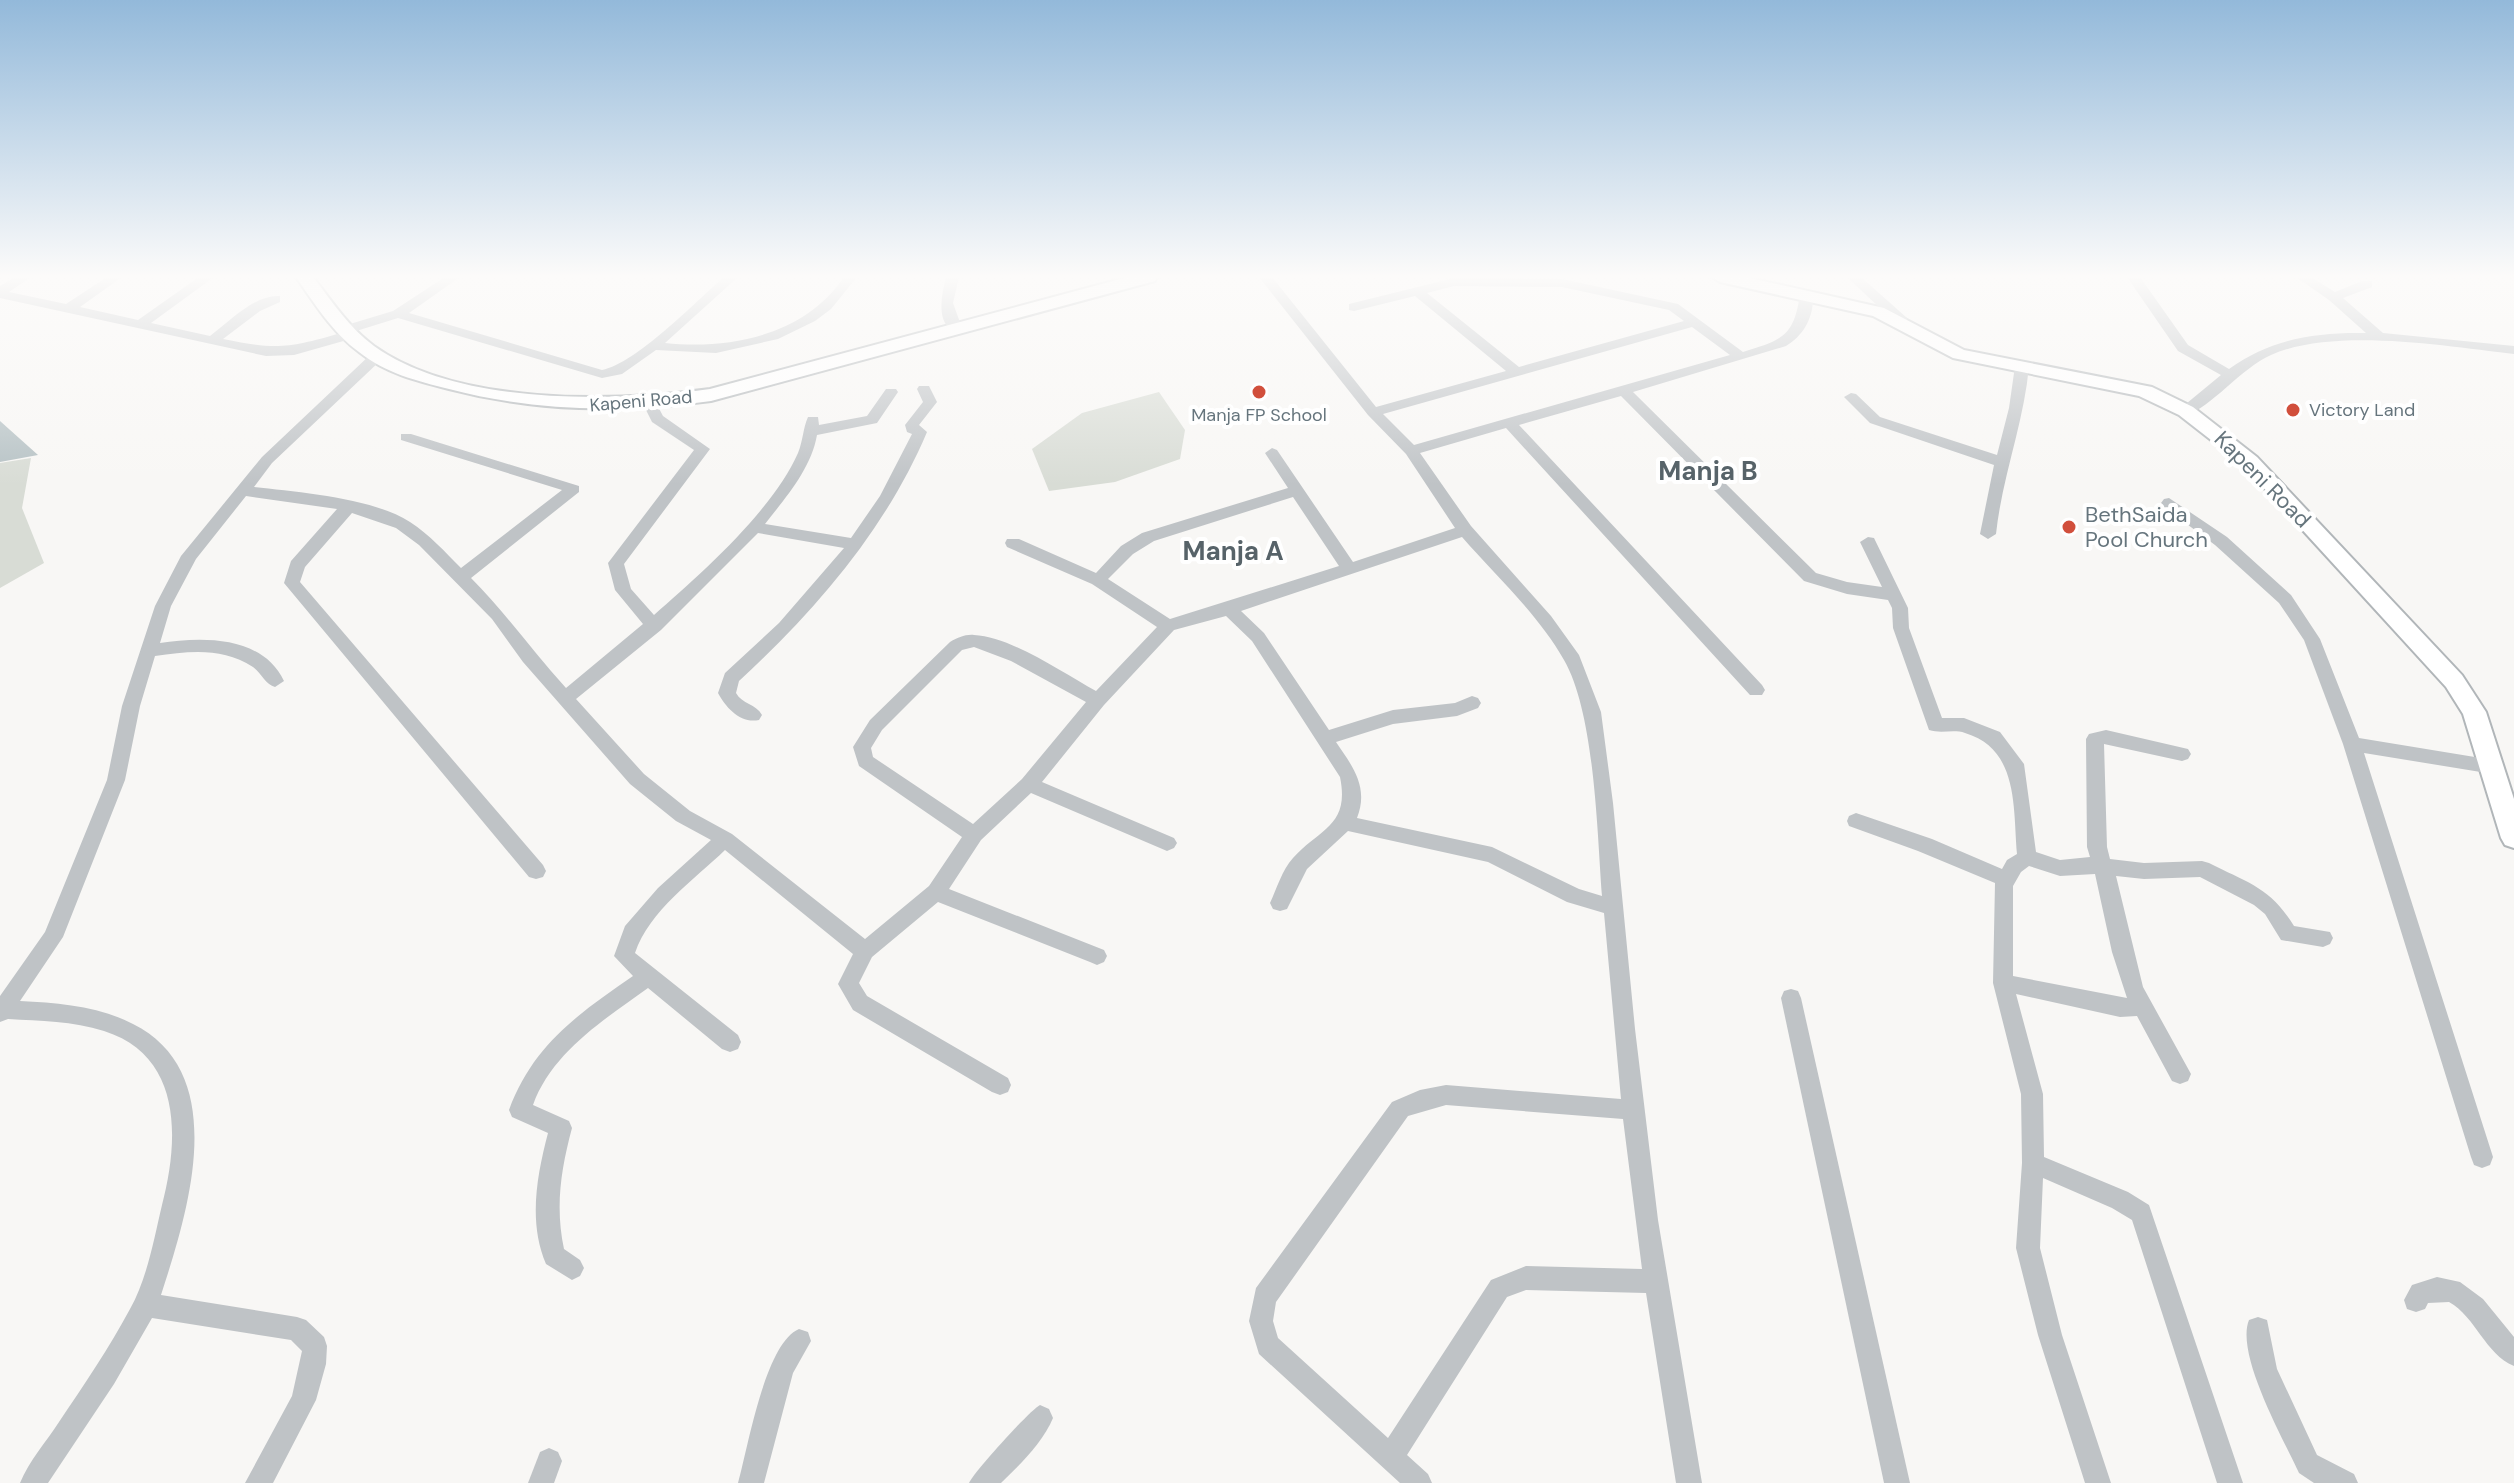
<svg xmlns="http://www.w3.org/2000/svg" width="2514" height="1483" font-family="'DM Sans',sans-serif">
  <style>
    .green { fill: #d8dcd5 }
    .water { fill: #b5c1c4 }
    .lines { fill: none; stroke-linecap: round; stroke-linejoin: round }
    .major-casing { stroke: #b1b6b9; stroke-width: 4 }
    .minor { fill: #bfc3c6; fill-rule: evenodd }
    .major { fill: #fff; fill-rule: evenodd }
    .poi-dot { fill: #d14f3c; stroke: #fff; stroke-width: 3 }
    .labels { text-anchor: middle; stroke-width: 8; stroke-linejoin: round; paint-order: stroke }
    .far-street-label { font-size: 18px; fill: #66757d; stroke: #fff }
    .far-poi-label { font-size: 18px; fill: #66757d; stroke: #fff; text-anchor: start }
    .street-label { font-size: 22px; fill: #66757d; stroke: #fff }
    .poi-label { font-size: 22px; fill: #66757d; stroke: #fff; text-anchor: start }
    .quarter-label { font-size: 26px; font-weight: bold; fill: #576369; stroke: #fff }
  </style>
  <rect width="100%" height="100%" fill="#f8f7f5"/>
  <!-- green -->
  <g class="green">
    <polygon points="1159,392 1185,430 1180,459 1115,482 1049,491 1032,449 1082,413"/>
    <polygon points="31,458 22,508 44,563 0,588 0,463"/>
  </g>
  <!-- water -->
  <polygon class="water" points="0,421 38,455 0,462"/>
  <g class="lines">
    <defs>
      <g id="major">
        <path d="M296,277h17c19,24 36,51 61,69 84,60 239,56 336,43l418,-112h29l-2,4 -444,120c-90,12 -174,11 -262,-12 -32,-8 -64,-16 -90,-37 -26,-19 -45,-49 -63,-75z"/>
        <polygon points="1712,277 1745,277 1884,308 1964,350 2152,387 2193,407 2257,457 2462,675 2486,712 2514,799 2514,848 2505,845 2501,838 2463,714 2446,687 2243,465 2179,415 2139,396 1953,358 1873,316 1720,282"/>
      </g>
    </defs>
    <!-- major casing -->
    <use href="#major" class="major-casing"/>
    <!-- minor -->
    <g class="minor">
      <path d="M15,277h16l-22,15 57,12 41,-27h15l-42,30 58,13 61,-43h15l-63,46 59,13c19,-14 45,-42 70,-40v6l-20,9 -37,28c54,11 66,9 118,-6l-3,-3 2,-3 53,-16 52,-34h15l-51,36 193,57c35,-7 93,-68 122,-93h14l-73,66c65,7 140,-8 179,-66h13l-26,32 -16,12 -37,18 -62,14 -60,-3 -34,24 -20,4 -204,-60 -45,14 3,3 -2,3 -60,17 -28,1 -266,-58v-12z"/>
      <path d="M946,277h13l-6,26 9,25 -7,4c-20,-9 -13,-38 -9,-55z"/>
      <path d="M1259,277h13l104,130 130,-36 -91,-75 -61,15 -5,-1v-6l105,-26 108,1 116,25 65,48c40,-12 51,-16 57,-58l12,-3c4,22 -7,44 -26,55l-153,46 183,181 31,9 35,5 -22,-45 8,-5 6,1 34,70 1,20 33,90h22l36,14 24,32 12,88 24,8 30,-3 -3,-10 -1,-108 3,-5 17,-4 82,19 3,5 -3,5 -6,2 -78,-17 3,103 3,12 34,4 58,-2 7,2c39,20 61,24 85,63l36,6 3,6 -3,6 -7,3 -42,-7 -16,-26 -11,-9 -54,-28 -56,2 -28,-3 27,111 48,87 -3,7 -8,3 -8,-3 -35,-65 -17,1 -104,-23 27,100 1,63 84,35 21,13 94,278h-26l-85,-263 -20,-12 -69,-30 -3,70 22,87 49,148h-26l-47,-148 -22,-87 6,-85 -1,-69 -28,-111 2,-100 -77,-32 -69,-25 -2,-5 2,-5 7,-3 76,26 70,30 5,-9 10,-6c-4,-46 2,-105 -52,-121 -11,-4 -24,1 -36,-3l-36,-102 -1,-20 -4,-8 -41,-6 -43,-13 -183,-185 -102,29 243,260 3,5 -3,5h-12l-244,-267 -86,25 51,73 80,90 28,39 22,57 12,91 22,226 23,191 44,263h-26l-30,-190 -120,-3 -19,7 -100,158 21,19 4,9h-32l-141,-129 -10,-33 7,-33 136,-186 28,-12 26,-5 175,14 -17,-186 -37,-11 -79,-40 -140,-31 -41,38 -20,40 -7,2 -7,-2 -3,-6c7,-15 12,-33 23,-45 27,-30 57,-32 47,-81l-88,-136 -26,-25 -52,14 -70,75 -62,77 132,56 3,5 -3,5 -7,3 -7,-3 -129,-55 -50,47 -32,49 155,61 3,6 -3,6 -7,3 -7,-3 -152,-60 -66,55 -13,26 8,13 141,82 3,7 -3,7 -8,3 -8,-3 -139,-82 -15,-26 15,-30 -128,-104c-31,30 -76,61 -90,103l103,82 3,7 -3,7 -8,3 -8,-3 -74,-61c-43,31 -96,64 -115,117l36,16 3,7c-11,41 -17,79 -8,121l16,11 4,8 -4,8 -8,4 -26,-16c-18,-42 -9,-89 2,-131l-36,-16 -3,-7c24,-65 69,-96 124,-134l-19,-20 11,-30 33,-38 53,-48 -35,-19 -46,-37 -107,-122 -31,-43 -73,-74 -23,-17 -44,-15 -47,54 -5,15 243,283 3,6 -3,6 -7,2 -7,-2 -245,-294 7,-22 46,-52 -91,-13 -50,63 -25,47 -11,37c42,-6 102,-8 124,38l-9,6c-9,-2 -14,-14 -22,-20 -31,-20 -63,-16 -98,-11l-15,50 -15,74 -62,157 -43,64c39,2 79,5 113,23 100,50 54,190 28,271l136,22 9,3 18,17 3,9 -1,18 -10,36 -43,83h-28l47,-87 10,-45 -11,-11 -139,-22 -38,66 -66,99h-28c9,-22 26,-41 39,-61 25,-37 50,-74 71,-113 17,-30 24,-70 32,-104 17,-65 21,-149 -58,-174 -31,-10 -64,-10 -96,-12l-8,3v-26l45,-64 62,-152 15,-74 33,-100 26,-50 81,-99 109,-103 5,-1 7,4 -2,3 -109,103 -18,24c45,5 119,11 156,35 20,13 35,30 51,46l101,-78 -161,-50v-6h10l168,52v6l-108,86c34,34 62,74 95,110l77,-64 -28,-34 -7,-27 86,-113 -42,-28 -9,-18 2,-3h10l8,15 47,33 -86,115 7,25 23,26c47,-41 119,-105 144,-162 5,-12 5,-25 10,-36h10l1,8 48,-9 19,-27h10l2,3 -21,31 -60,12c-6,34 -31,62 -52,89l86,14 29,-42 32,-62 -5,-2 -2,-7 18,-23 -6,-13 2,-3h10l8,16 -18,23 8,7c-41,97 -111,178 -188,249l-3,12c6,11 20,11 26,22l-3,5c-18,4 -33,-12 -41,-27l7,-20 54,-50 65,-75 -86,-15 -97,97 -85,69 68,75 46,37 42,23 133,105 64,-53 33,-49 -103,-71 -6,-19 17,-27 80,-78c7,-4 16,-8 24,-7 38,2 89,38 122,56l61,-64 -65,-43 -85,-37 -2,-4 2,-4h12l77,34 25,-27 21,-13 146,-45 -23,-35 7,-5 5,2 76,112 102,-34 -49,-74 -38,-39zM1454,286l108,1 107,23 15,11 -165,46 -92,-74zM1692,327l38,28 -316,90 -31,-31zM1293,497l46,69 -169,53 -62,-40 25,-25 21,-13zM1462,537c34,39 76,77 102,123 31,54 33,172 38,236l-23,-7 -87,-42 -135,-29c12,-31 -4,-51 -21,-76l57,-18 64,-8 21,-8 3,-5 -3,-5 -6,-2 -17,7 -62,7 -64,20 -65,-97 -23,-22zM974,647l37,14 75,41 -64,77 -49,45 -100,-67 -2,-9 11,-18 80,-80zM2029,866l31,10 35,-2 17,78 15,46 -114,-22v-90l8,-14zM1446,1105l177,14 19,150 -116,-3 -35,14 -103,158 -110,-100 -5,-17 3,-19 132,-186z"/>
      <polygon points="1847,277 1861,277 1907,318 1907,324 1897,324"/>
      <path d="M2127,277h13l48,68 41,24c41,-30 87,-37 137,-36l-37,-33 -33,-23h15l24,15 27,-11h10v6l-29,11 40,35 131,13v8c-69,-8 -180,-27 -243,1 -30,13 -60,53 -85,60l-5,-1v-6l40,-33 -43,-24z"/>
      <path d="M2022,362l7,4c-5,57 -27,111 -33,168l-8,5 -8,-5 14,-69 -124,-42 -26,-26 7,-4 5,1 24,23 117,38 12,-47 6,-42z"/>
      <polygon points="2169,498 2227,537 2291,595 2320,639 2359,738 2493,760 2499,762 2502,767 2499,772 2493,774 2364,753 2493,1157 2490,1165 2482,1168 2474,1165 2471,1157 2343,744 2304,640 2279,603 2215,545 2164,507 2161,503 2164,499"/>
      <polygon points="1791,989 1798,991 1801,998 1910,1483 1884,1483 1781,998 1784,991"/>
      <path d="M2437,1277l23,5 23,17 31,38v29c-29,-12 -38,-49 -65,-64l-21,1 -3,6 -9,3 -9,-3 -3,-9 8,-15z"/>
      <path d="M2258,1317l9,3 10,49 40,86 37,19 4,9h-44l-15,-10c-15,-33 -64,-119 -50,-153z"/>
      <path d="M799,1329l9,3 3,9 -18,32 -29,110h-26c10,-35 27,-140 61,-154z"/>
      <path d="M1040,1405l9,4 4,9c-10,24 -33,47 -52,65h-32c4,-10 62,-74 71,-78z"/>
      <polygon points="549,1448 558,1452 562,1461 554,1483 528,1483 540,1452"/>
    </g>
    <!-- major -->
    <use href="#major" class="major"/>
  </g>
  <!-- sky -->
  <linearGradient id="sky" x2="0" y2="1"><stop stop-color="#93b9da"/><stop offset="0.57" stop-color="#fcfbfa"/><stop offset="1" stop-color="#fcfbfa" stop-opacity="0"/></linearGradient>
  <rect width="2514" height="485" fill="url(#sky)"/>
  <!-- markers -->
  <g class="poi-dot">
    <circle cx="1259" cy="392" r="8"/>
    <circle cx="2293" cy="410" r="8"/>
    <circle cx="2069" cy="527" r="8"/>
  </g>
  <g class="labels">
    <!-- far-street labels -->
    <g class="far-street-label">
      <text transform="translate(641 401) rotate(-5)" y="6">Kapeni Road</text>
    </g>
    <!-- far-poi labels -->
    <g class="far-poi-label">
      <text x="2309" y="416">Victory Land</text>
      <text x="1259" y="421" text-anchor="middle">Manja FP School</text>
    </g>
    <!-- street labels -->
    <g class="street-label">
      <text transform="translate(2263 479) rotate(45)" y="8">Kapeni Road</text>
    </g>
    <!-- poi labels -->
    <g class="poi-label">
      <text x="2085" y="522">BethSaida<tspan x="2085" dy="25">Pool Church</tspan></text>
    </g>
    <!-- quarter labels -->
    <g class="quarter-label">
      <text x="1708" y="480">Manja B</text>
      <text x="1233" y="560">Manja A</text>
    </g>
  </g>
</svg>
